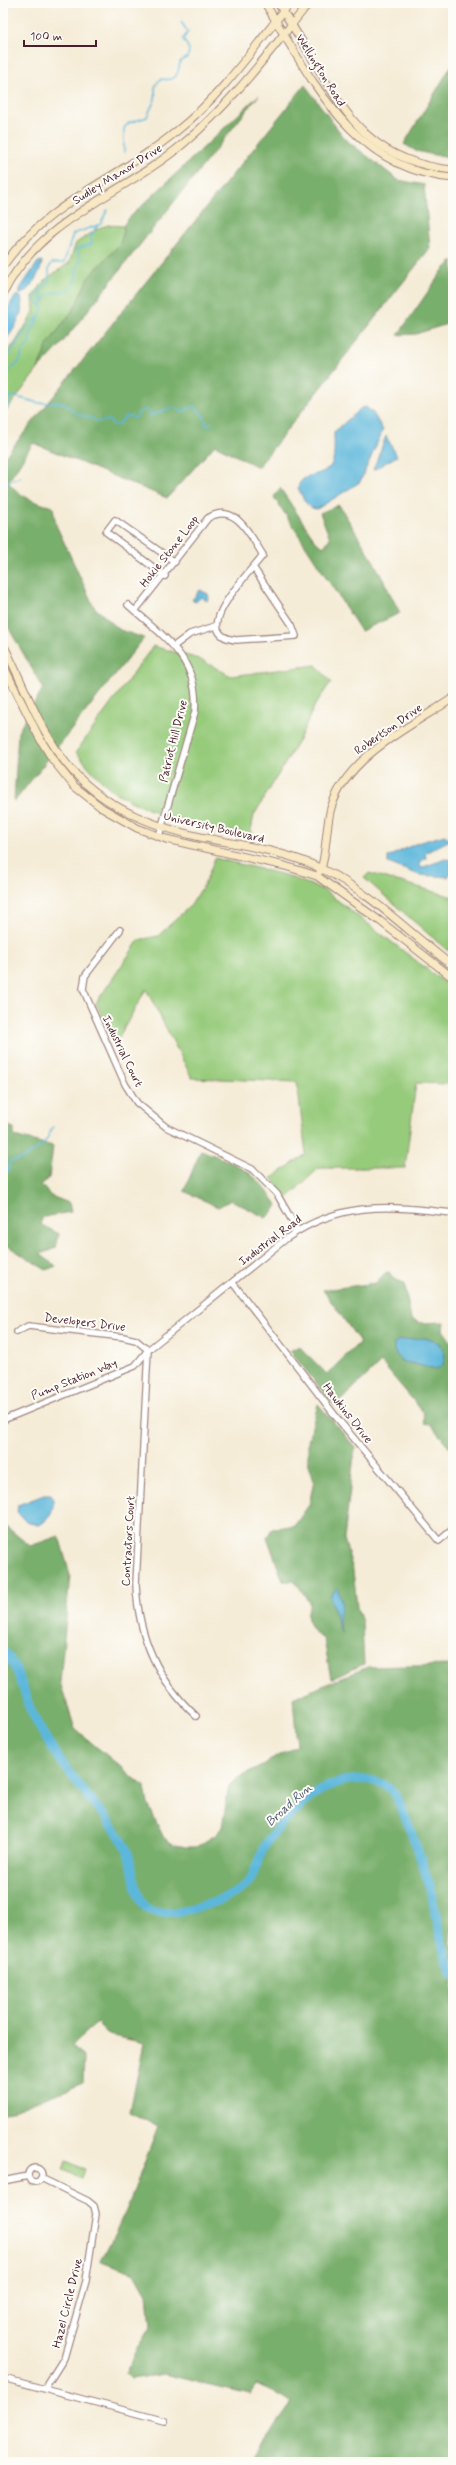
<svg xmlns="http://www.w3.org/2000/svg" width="456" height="2465" font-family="Mynerve,sans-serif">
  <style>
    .green { fill: #97cb7c; stroke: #707554 }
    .forest { fill: #79af6c; stroke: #62674c }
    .water { fill: #5db7db; stroke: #546b83 }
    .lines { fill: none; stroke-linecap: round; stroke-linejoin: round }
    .stream { stroke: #5db7db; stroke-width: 1.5 }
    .river { stroke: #5db7db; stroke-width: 9 }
    .street-casing { stroke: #a08681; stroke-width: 8 }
    .secondary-casing { stroke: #a08681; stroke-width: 9 }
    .street { stroke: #fff; stroke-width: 5.5 }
    .secondary { stroke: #f8e8c3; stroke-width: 7 }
    .labels { text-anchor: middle; stroke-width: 4; stroke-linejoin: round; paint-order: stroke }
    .street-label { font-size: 12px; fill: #4a1f2b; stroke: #fdfcf7 }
    .water-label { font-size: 13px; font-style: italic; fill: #525c71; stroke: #fdfcf7 }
  </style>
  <rect width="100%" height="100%" fill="#fdfcf7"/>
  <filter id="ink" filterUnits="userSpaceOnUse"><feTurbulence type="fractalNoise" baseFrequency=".025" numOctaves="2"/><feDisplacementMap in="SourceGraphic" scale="8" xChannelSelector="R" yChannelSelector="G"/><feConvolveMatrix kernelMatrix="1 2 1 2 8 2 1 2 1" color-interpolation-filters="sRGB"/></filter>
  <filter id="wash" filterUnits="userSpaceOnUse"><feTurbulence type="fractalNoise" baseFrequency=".012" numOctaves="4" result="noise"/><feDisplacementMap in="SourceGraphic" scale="16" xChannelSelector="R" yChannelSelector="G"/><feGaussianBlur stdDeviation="0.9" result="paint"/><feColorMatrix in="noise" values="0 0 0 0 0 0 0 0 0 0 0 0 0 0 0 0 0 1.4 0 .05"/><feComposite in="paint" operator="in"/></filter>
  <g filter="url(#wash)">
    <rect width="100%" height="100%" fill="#f5ecd7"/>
    <!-- green -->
    <g class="green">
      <polygon points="108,225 123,226 124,231 120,244 88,278 75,307 48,345 38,369 3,415 3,356 15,343 34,312 33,296 46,279 69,263 76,243 99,228"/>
      <path d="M153,646l46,13 32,17 85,-11 15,17 -16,23 -16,35 -45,75 -3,15 4,9c-46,-13 -100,-20 -141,-48 -15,-10 -27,-26 -38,-39z"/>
      <polygon points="215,858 285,875 324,890 453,989 453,1084 416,1083 405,1168 319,1168 285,1200 272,1178 306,1154 297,1082 192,1078 146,989 115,1044 96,1003 139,940 158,936 191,905 205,883"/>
      <polygon points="369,873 453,897 453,944 448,951 364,878"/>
      <polygon points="66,2161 85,2169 82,2178 63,2170"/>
    </g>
    <!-- forest -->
    <g class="forest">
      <polygon points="453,63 453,159 416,151 404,144"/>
      <path d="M305,85l40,54 53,41 26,5 6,63 -172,219 -43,-22 -48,53 -134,-55 -25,39c13,15 25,20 45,25l3,18 38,82 26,23 24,8 -130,164 4,-70 25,-44 -40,-70v-159z"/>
      <polygon points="259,95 58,348 38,369 48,344 75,307 88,278 120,244 124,231 123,226 127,220"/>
      <polygon points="453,260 453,309 445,318 447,324 416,334 398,335 443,270"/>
      <polygon points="280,488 317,543 324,547 330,538 320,513 339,505 374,562 400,613 361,631 274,497"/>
      <polygon points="3,1124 14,1128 14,1136 53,1146 49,1178 41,1185 51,1196 69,1203 71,1212 43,1217 40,1224 59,1234 56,1248 40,1254 56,1266 46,1270 3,1243"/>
      <path d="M201,1150c40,16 52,19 77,56l-12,12 -35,-18 -13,7 -34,-16z"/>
      <polygon points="389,1272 394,1279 404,1283 411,1319 420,1323 444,1322 443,1330 453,1344 450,1361 452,1372 451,1380 453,1382 453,1451 430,1424 424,1423 423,1412 381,1362 335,1406 290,1351 299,1346 327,1374 360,1342 323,1290 376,1283 385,1273"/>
      <path d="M318,1404l37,43 -11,92 9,31 4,37 5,15 2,42 -33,15 -7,-40c-14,-7 -20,-20 -14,-35l-10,-16 -6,-7h-11l-16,-44 5,-8 23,-4 14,-20 5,-25 -6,-18v-20z"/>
      <polygon points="3,1524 30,1546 59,1536 70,1575 60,1682 75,1729 145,1787 148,1804 159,1828 164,1838 173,1844 186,1847 196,1847 217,1834 222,1827 229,1786 236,1779 297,1746 293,1698 368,1667 453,1665 453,1912 450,1943 453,1947 453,2462 249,2462 291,2403 274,2392 256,2385 250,2394 164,2374 131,2379 126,2374 135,2352 150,2327 147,2294 135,2273 101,2261 126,2211 158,2127 130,2112 144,2043 109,2035 97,2023 72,2045 84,2058 83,2083 3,2115"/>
    </g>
    <!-- water -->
    <g class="water">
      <path d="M42,261c0,9 -13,32 -22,33v-5l18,-27z"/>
      <path d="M17,295l4,2c4,15 -6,34 -18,45 0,-16 2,-35 14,-47z"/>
      <path d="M366,407l7,6 10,17 -23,52 -43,27c-11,0 -14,-12 -19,-21 3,-18 29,-9 35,-27 2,-9 1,-20 1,-29l27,-24z"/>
      <polygon points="386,436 397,456 373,470"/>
      <polygon points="200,590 208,594 209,598 207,601 201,597 196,602 192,600"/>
      <polygon points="445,835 450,840 425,853 426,858 419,863 421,868 445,859 453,860 453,870 448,877 419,875 388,863 388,857 417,843"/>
      <polygon points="425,1338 440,1343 445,1356 443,1365 436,1369 401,1361 394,1351 394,1344 399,1340"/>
      <path d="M44,1495h7c6,9 -1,27 -13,30l-12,-3 -9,-10 1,-7z"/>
      <polygon points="337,1587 342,1603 339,1619 341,1633 330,1597"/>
    </g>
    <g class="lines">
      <!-- stream -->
      <g class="stream">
        <path d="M124,153v-25l5,-5 18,-6c2,-6 6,-12 8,-18 2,-9 -4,-12 6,-20 14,2 17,-2 19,-17l8,-5 1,-8 -6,-10 5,-7 -7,-10"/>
        <polyline points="41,292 43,301"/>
        <path d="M42,305c8,-20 18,-8 28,-16 8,-5 5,-21 11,-31l-5,-9 16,-5 -1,-8 6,-10"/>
        <path d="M3,365c5,-8 27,-47 36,-47"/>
        <path d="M3,378c6,-12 18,-9 19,-28l7,-5 1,-9 12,-26v-4l-4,-3 -3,-6 14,-16v-13l3,-5h12l9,-29 28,-10 6,-14"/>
        <polyline points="3,413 9,406 9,398 12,396 39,403 63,402 77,414 91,418 97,422 109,420 112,424 118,425 126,416 136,418 139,412 147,409 151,416 169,408 178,408 182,412 194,406 204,416 206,426 211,423"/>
        <polyline points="3,486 7,482 21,477"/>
        <path d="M3,1173l5,-2 2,-10c14,1 23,-10 34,-17l9,-17"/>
      </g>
      <!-- river -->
      <path class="river" d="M3,1650c15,16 19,38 27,58 14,33 38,63 60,91 13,16 29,32 37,51 7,16 8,51 21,59 19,12 87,-9 101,-27 7,-10 10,-28 18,-40 9,-14 46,-50 62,-56 17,-8 46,-11 61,3 8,7 11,19 15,28 11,27 22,56 28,84 6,26 8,49 20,73"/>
    </g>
  </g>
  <g filter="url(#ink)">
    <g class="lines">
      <defs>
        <g id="street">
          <polyline points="165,576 106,532 115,520 175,562"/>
          <path d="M128,605c35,31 72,54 67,107l-36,124"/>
          <path d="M135,611l73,-93c28,-17 43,19 55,37 -12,16 -77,80 -27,85l60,-4 -4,-11 -39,-58"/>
          <polyline points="174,646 190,634 216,626"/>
          <polyline points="120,930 85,976 83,989 125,1084 137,1103 166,1127 252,1169 277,1194 298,1231"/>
          <polyline points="233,1283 337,1418 439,1541 453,1529"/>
          <polyline points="17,1332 28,1326 123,1337 136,1340 148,1350"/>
          <path d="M148,1350l-12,234c2,52 21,96 60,132"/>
          <path d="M3,1420l132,-54 13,-16 139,-112c55,-38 103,-32 166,-25"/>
          <circle cx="35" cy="2175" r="7"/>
          <polyline points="41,2178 88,2201 94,2206 96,2214 86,2281 64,2358 45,2388"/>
          <polyline points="3,2181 28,2176"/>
          <polyline points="3,2378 165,2421"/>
        </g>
        <g id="secondary">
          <path d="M265,3c47,76 87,167 188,175"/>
          <path d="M278,3c12,19 24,38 35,57 36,62 63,102 140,110"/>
          <path d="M3,266c48,-68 114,-85 175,-136 44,-35 77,-84 112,-127"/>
          <path d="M3,294c37,-77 120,-99 181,-151 48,-40 85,-91 125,-140"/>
          <path d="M3,644c19,37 33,77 57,111 32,46 83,69 136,81 42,9 88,14 126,33 49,23 88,65 131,97"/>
          <polyline points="3,665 39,737 53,760 74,786 102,808 137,828 166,839 285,866 317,876 380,921 453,978"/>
          <path d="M320,871c6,-10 6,-47 11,-63 16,-52 79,-81 122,-110"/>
        </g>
      </defs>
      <!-- street casing -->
      <use href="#street" class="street-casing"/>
      <!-- secondary casing -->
      <use href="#secondary" class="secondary-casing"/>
      <!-- street -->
      <use href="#street" class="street"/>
      <!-- secondary -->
      <use href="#secondary" class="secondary"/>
    </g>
  </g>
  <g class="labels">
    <!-- street labels -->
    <g class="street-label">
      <text transform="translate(321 70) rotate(58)" y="4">Wellington Road</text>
      <text transform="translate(117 174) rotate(-32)" y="4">Sudley Manor Drive</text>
      <text transform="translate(169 551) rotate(-52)" y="4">Hokie Stone Loop</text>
      <text transform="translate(388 729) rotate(-35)" y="4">Robertson Drive</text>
      <text transform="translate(173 741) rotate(-76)" y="4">Patriot Hill Drive</text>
      <text transform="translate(214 827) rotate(13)" y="4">University Boulevard</text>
      <text transform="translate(123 1051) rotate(64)" y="4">Industrial Court</text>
      <text transform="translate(270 1240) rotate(-37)" y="4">Industrial Road</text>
      <text transform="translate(85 1322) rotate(7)" y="4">Developers Drive</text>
      <text transform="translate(74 1379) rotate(-22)" y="4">Pump Station Way</text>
      <text transform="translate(348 1413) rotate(52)" y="4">Hawkins Drive</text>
      <text transform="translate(128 1541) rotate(-87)" y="4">Contractors Court</text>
      <text transform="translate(67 2303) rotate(-76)" y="4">Hazel Circle Drive</text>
    </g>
    <!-- water labels -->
    <g class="water-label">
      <text transform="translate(288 1804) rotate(-42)" y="5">Broad Run</text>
    </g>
  </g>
  <!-- margin -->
  <rect width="456" height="2465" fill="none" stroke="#fdfcf7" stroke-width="16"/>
  <!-- scale -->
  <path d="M24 40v6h72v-6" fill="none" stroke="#4a1f2b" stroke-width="2"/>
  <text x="30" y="40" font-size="12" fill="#4a1f2b" stroke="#fdfcf7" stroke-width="3" paint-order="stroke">100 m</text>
</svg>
